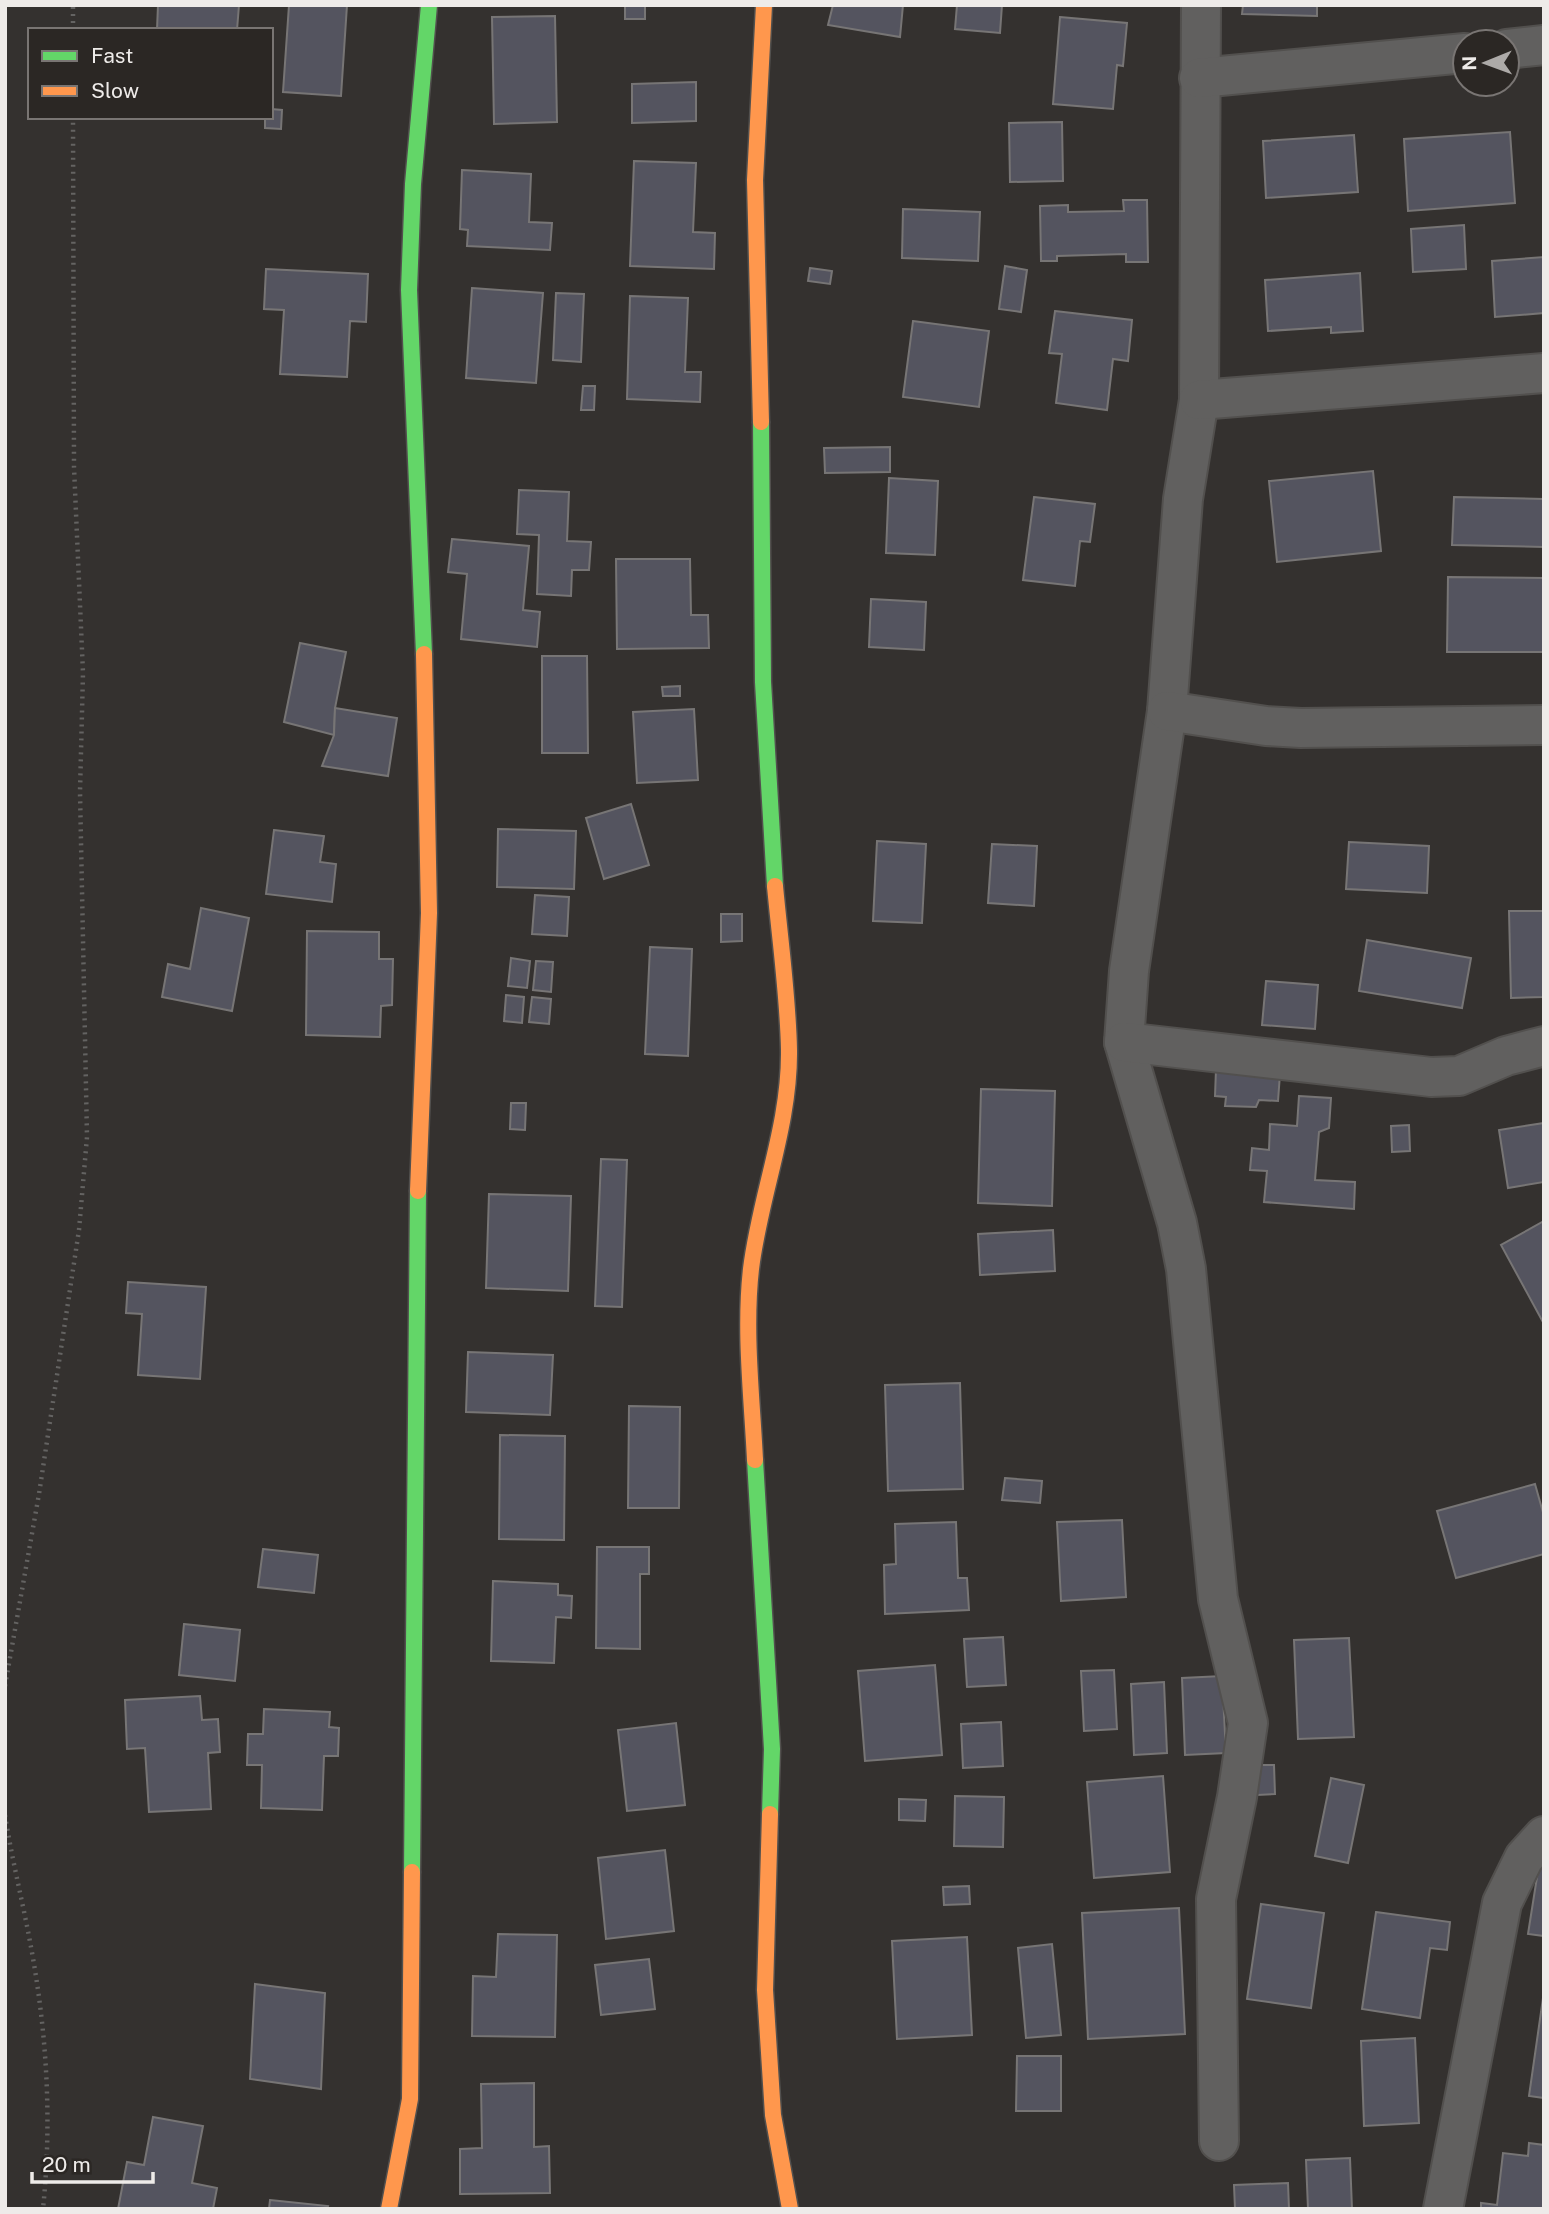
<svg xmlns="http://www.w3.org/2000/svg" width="1549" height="2214" font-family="'Public Sans',sans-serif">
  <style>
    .building { fill: #54545f; stroke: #777575; stroke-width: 2 }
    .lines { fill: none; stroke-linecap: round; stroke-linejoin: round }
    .street-casing { stroke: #52504e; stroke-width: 42 }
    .fast-casing { stroke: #52504e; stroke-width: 19 }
    .slow-casing { stroke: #52504e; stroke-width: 19 }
    .path { stroke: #646362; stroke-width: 4.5; stroke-dasharray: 2 5; stroke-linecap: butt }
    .street { stroke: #61605f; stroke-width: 38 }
    .fast { stroke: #63d668; stroke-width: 16 }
    .slow { stroke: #ff974d; stroke-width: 16 }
  </style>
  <rect width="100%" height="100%" fill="#34312f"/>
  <!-- building -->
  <g class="building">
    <polygon points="158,5 239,5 237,30 157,30"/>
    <polygon points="289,5 347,5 341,96 283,92"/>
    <rect x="625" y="5" width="20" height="14"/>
    <polygon points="833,5 903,5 900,37 828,25"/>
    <polygon points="957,5 1002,5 1000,33 955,29"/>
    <polygon points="1243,5 1317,5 1317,16 1242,14"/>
    <polygon points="555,16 557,122 494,124 492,17"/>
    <polygon points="1060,17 1127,23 1123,66 1117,65 1113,109 1053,104"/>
    <polygon points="696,82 696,121 632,123 632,84"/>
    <polygon points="271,109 282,110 281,129 265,128 265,117 271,117"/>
    <polygon points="1062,122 1063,181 1010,182 1009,123"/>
    <polygon points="1510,132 1515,203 1408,211 1404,139"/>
    <polygon points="1354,135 1358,192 1266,198 1263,141"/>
    <polygon points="634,161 696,163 693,232 715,233 714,269 630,266"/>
    <polygon points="462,170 531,174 529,222 552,223 550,250 467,246 468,230 460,229"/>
    <polygon points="1123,200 1147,200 1148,262 1126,262 1126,254 1057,256 1057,261 1041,261 1040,206 1068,205 1068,212 1124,211"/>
    <polygon points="903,209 980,212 978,261 902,258"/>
    <polygon points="1464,225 1466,269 1413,272 1411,229"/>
    <polygon points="1544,257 1544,313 1495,317 1492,261"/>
    <polygon points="1005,266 1027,270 1021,312 999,309"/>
    <polygon points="810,268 832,271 830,284 808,281"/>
    <polygon points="266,269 368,274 366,322 350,321 347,377 280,374 284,310 264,309"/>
    <polygon points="1360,273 1363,331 1331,333 1331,327 1268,331 1265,280"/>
    <polygon points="472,288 543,293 536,383 466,378"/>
    <polygon points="556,293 584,294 581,362 553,360"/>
    <polygon points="630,296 688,298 685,372 701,372 700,402 627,399"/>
    <polygon points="1055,311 1132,320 1128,361 1113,359 1107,410 1056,403 1062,354 1049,353"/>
    <polygon points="913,321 989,331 979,407 903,397"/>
    <polygon points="583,386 595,386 594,410 581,410"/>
    <polygon points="890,447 890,472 825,473 824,448"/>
    <polygon points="1373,471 1381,551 1277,562 1269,481"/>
    <polygon points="889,478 938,481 935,555 886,553"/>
    <polygon points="519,490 569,492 567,541 591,542 589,570 572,570 571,596 537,594 539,535 517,534"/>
    <polygon points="1034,497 1095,504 1090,542 1080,541 1075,586 1023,580"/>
    <polygon points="1454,497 1544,499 1544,547 1452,545"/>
    <polygon points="452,539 529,546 523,610 540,612 537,647 461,639 467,574 448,572"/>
    <polygon points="616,559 690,559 691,615 708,615 709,648 617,649"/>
    <polygon points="1448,577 1544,578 1544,652 1447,652"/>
    <polygon points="871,599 926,602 924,650 869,647"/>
    <polygon points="300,643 346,652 335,708 334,735 284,722"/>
    <polygon points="542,656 587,656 588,753 542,753"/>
    <polygon points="680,686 680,696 663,696 662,687"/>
    <polygon points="335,708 397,718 388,776 322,766 334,735"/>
    <polygon points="694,709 698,780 637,783 633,712"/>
    <polygon points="631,804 649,865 604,879 586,818"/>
    <polygon points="498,829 576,831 574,889 497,887"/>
    <polygon points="274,830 324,836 320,862 336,864 332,902 266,894"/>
    <polygon points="877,841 926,844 922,923 873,921"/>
    <polygon points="1349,842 1429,846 1427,893 1346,889"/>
    <polygon points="992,844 1037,846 1034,906 988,903"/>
    <polygon points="535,895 569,897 567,936 532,934"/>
    <polygon points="201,908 249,918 232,1011 162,997 168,964 190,969"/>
    <polygon points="1509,911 1544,911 1544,997 1511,998"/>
    <polygon points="721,914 742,914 742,941 721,942"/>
    <polygon points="307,931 379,932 379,959 393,959 392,1005 381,1006 380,1037 306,1035"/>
    <polygon points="1367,940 1471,958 1462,1008 1359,991"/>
    <polygon points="650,947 692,949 688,1056 645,1054"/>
    <polygon points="511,958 530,961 527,988 508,986"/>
    <polygon points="536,961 553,962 551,992 533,990"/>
    <polygon points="1266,981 1318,985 1315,1029 1262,1025"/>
    <polygon points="506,995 524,997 522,1023 504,1021"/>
    <polygon points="532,997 551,999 549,1024 529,1022"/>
    <polygon points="1216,1069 1280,1074 1278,1101 1259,1100 1256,1107 1225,1106 1226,1097 1215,1096"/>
    <polygon points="981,1089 1055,1091 1052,1206 978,1203"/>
    <polygon points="1299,1096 1331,1098 1329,1128 1319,1132 1315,1180 1355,1182 1354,1209 1264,1202 1267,1171 1250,1170 1252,1148 1269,1150 1270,1124 1297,1126"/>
    <polygon points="511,1103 526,1103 525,1130 510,1129"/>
    <polygon points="1544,1123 1544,1182 1508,1188 1499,1130"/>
    <polygon points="1409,1125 1410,1151 1392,1152 1391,1126"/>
    <polygon points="601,1159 627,1160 622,1307 595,1306"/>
    <polygon points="489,1194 571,1196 568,1291 486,1288"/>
    <polygon points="1544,1221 1544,1324 1501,1245"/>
    <polygon points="1053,1230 1055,1271 980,1275 978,1234"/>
    <polygon points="128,1282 206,1287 200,1379 138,1375 142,1314 126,1313"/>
    <polygon points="468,1352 553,1355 550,1415 466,1412"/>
    <polygon points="960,1383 963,1489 888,1491 885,1385"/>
    <polygon points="629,1406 680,1407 679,1508 628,1508"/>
    <polygon points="500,1435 565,1436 564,1540 499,1539"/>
    <polygon points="1005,1478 1042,1481 1040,1503 1002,1500"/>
    <polygon points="1535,1484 1544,1516 1544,1554 1456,1578 1437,1511"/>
    <polygon points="1122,1520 1126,1597 1061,1601 1057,1522"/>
    <polygon points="956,1522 958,1578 967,1578 969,1610 885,1614 884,1565 896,1564 895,1524"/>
    <polygon points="597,1547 649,1547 649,1574 640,1574 640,1649 596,1648"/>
    <polygon points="263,1549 318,1555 314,1593 258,1587"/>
    <polygon points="493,1581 558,1584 558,1595 572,1596 571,1618 556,1617 554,1663 491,1661"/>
    <polygon points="184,1624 240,1630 235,1681 179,1675"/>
    <polygon points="1003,1637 1006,1685 967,1687 964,1639"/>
    <polygon points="1349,1638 1354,1737 1298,1739 1294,1640"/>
    <polygon points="935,1665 942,1755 865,1761 858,1671"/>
    <polygon points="1114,1670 1117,1729 1084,1731 1081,1671"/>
    <polygon points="1222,1676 1226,1753 1185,1755 1182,1678"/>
    <polygon points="1164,1682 1167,1753 1134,1755 1131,1684"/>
    <polygon points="200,1696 202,1720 218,1719 220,1752 208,1753 211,1809 149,1812 145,1748 127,1749 125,1700"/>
    <polygon points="264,1709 330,1712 329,1727 339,1728 338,1756 324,1756 322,1810 261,1808 262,1765 247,1765 248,1734 263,1734"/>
    <polygon points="1001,1722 1003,1766 963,1768 961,1724"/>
    <polygon points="676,1723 685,1805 627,1811 618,1730"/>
    <polygon points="1256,1765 1274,1765 1275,1794 1257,1795"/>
    <polygon points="1163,1776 1170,1872 1094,1878 1087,1782"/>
    <polygon points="1331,1778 1364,1785 1348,1863 1315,1856"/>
    <polygon points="955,1796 1004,1797 1003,1847 954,1846"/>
    <polygon points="899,1799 926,1800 925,1821 899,1820"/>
    <polygon points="665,1850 674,1931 606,1939 598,1858"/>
    <polygon points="1540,1858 1544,1859 1544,1936 1528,1934"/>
    <polygon points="969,1886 970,1904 944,1905 943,1887"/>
    <polygon points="1261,1904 1324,1913 1311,2008 1247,1999"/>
    <polygon points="1179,1908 1185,2034 1088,2039 1082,1913"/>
    <polygon points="1376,1912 1450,1922 1447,1950 1430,1948 1420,2018 1362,2009"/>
    <polygon points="498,1934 557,1935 555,2037 472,2036 473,1976 496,1977"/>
    <polygon points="967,1937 972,2035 897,2039 892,1941"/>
    <polygon points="1052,1944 1061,2035 1026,2038 1018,1948"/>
    <polygon points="649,1959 655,2009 601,2015 595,1965"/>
    <polygon points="255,1984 325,1993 321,2089 250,2079"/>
    <polygon points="1543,1998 1544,1998 1544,2098 1529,2096"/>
    <polygon points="1415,2038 1419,2123 1364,2126 1361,2041"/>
    <polygon points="1017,2056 1061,2056 1061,2111 1016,2111"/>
    <polygon points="534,2083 534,2147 549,2146 550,2193 460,2194 460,2149 482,2148 481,2084"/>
    <polygon points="153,2117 203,2126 192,2183 217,2188 213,2209 118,2209 127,2162 144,2165"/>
    <polygon points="1529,2143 1544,2145 1544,2209 1481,2209 1481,2203 1497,2205 1503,2153 1528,2156"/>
    <polygon points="1350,2158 1352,2209 1308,2209 1306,2160"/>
    <polygon points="1288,2183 1289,2209 1235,2209 1234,2185"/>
    <polygon points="270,2200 328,2206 327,2209 269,2209"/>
  </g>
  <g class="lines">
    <defs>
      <g id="street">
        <polyline points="1201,5 1199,400 1183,499 1167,711 1129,971 1124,1042 1177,1223 1186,1269 1218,1599 1248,1723 1237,1797 1216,1899 1219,2141"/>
        <polyline points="1507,49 1544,45"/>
        <polyline points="1199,78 1465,53"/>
        <polyline points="1199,400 1544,373"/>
        <polyline points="1167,711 1266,726 1301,728 1544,725"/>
        <polyline points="1124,1042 1431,1077 1459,1076 1506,1056 1544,1046"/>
        <polyline points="1443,2209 1502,1903 1524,1858 1544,1836"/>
      </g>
      <g id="fast">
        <polyline points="761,422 763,682 775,886"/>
        <polyline points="424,654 409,290 413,184 429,5"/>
        <polyline points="755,1460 772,1749 770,1814"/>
        <polyline points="412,1872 418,1191"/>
      </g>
      <g id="slow">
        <polyline points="761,422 755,180 764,5"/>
        <polyline points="418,1191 429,913 424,654"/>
        <path d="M755,1460c-3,-62 -11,-129 -4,-191 9,-74 39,-144 38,-219 -1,-54 -9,-110 -14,-164"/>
        <polyline points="770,1814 765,1990 773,2115 790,2209"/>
        <polyline points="389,2209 410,2099 412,1872"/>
      </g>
    </defs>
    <!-- street casing -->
    <use href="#street" class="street-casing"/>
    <!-- fast casing -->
    <use href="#fast" class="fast-casing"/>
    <!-- slow casing -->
    <use href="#slow" class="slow-casing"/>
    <!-- path -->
    <g class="path">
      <polyline points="73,30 73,5"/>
      <polyline points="5,1686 39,1494 79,1230 87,1137 80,792 83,673 74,467 73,117"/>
      <path d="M5,1815c7,45 18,88 26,132 16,87 21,174 12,262"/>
    </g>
    <!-- street -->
    <use href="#street" class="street"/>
    <!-- fast -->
    <use href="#fast" class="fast"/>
    <!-- slow -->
    <use href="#slow" class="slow"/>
  </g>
  <!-- border -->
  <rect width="1549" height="2214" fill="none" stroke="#eeebe9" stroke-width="14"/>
  <!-- legend -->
  <rect x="28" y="28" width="245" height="91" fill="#2b2724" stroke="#797573" stroke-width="2"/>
  <rect x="42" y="51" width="35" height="10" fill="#63d668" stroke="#797573" stroke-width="2"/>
  <text x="91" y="63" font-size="21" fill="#eeebe9">Fast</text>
  <rect x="42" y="86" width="35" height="10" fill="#ff974d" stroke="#797573" stroke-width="2"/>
  <text x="91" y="98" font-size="21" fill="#eeebe9">Slow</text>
  <!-- north arrow -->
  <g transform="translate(1486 63) rotate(269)"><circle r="33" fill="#2b2724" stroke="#797573" stroke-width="2"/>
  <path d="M0-5L12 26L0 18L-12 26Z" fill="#adaaa8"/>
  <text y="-10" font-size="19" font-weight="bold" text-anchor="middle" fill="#eeebe9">N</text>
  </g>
  <!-- scale -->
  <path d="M32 2172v10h121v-10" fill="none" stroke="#eeebe9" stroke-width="3.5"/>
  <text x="42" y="2172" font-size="21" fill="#eeebe9" stroke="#2b2724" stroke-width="5" paint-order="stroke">20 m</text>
</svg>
